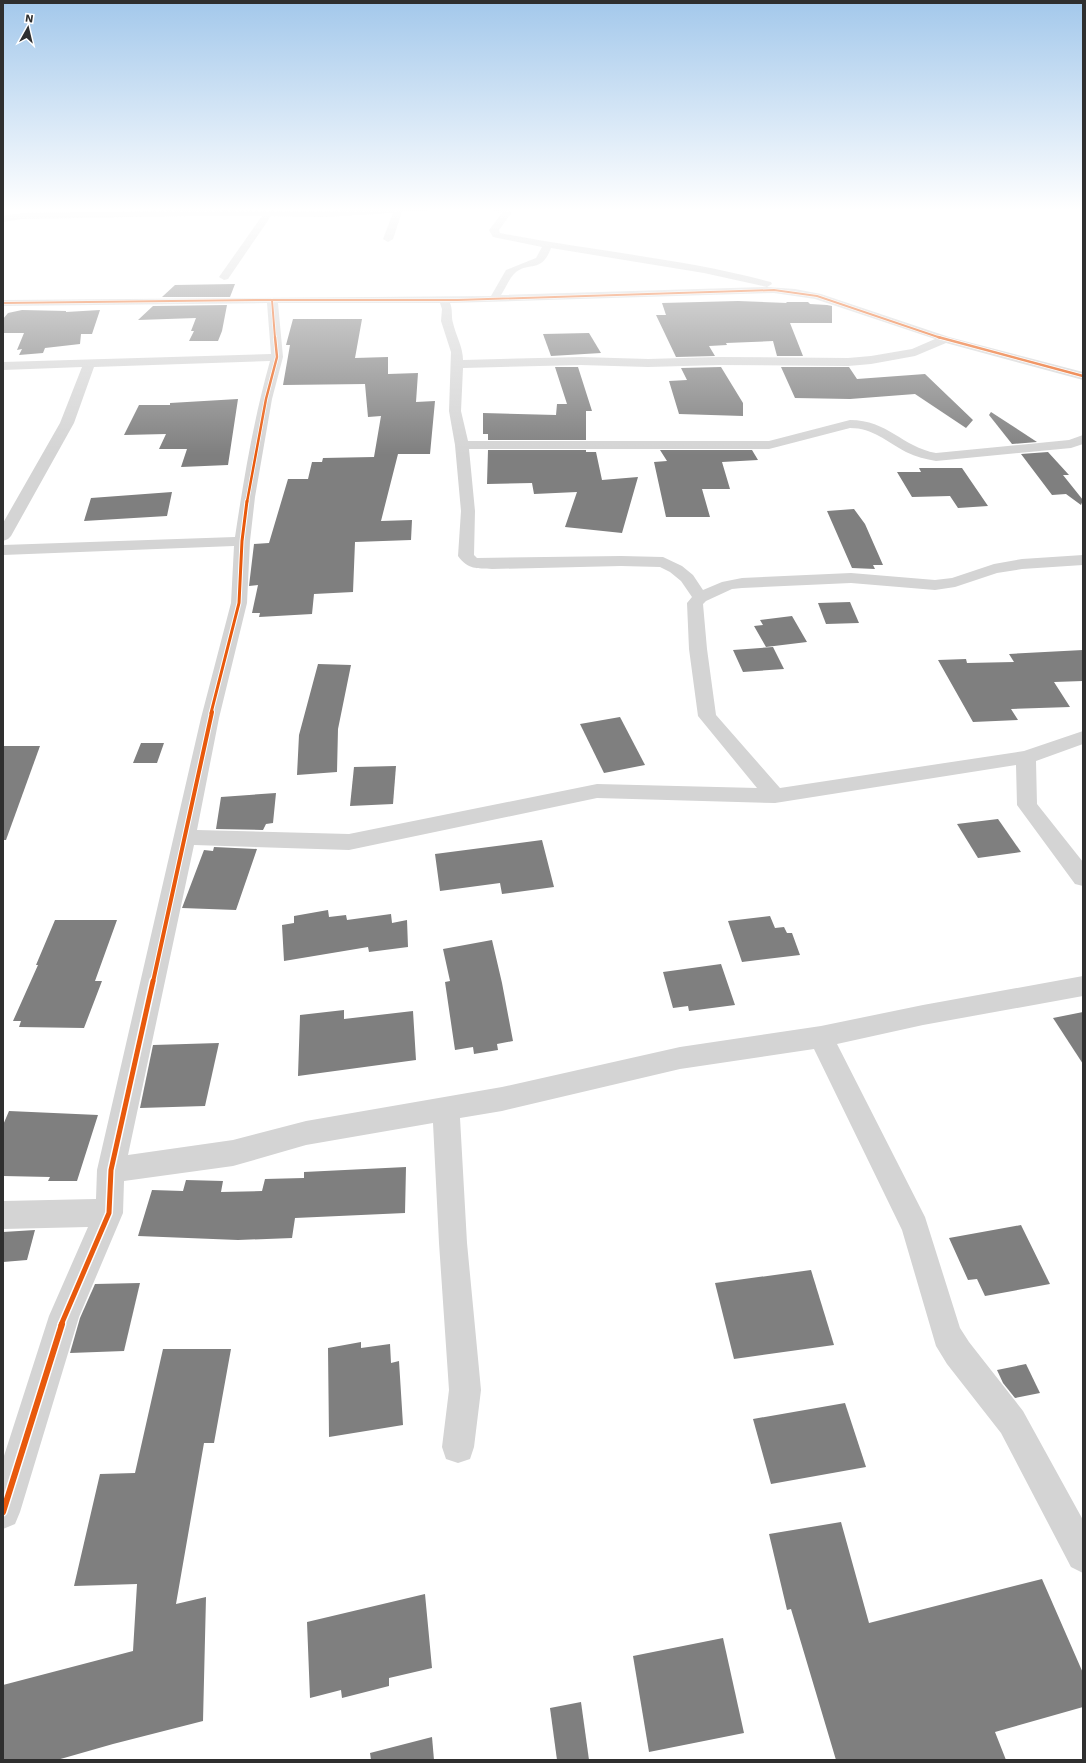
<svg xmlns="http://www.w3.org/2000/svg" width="1086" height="1763" font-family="'Work Sans',sans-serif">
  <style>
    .building { fill: #7f7f7f }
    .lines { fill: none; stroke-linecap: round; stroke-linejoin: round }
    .minor { fill: #d4d4d4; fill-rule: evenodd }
    .cycleway-far5-casing { stroke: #fff; stroke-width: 3 }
    .cycleway-far4-casing { stroke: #fff; stroke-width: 4 }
    .cycleway-far3-casing { stroke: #fff; stroke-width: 5 }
    .cycleway-far2-casing { stroke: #fff; stroke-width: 6 }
    .cycleway-far1-casing { stroke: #fff; stroke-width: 8 }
    .cycleway-casing { stroke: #fff; stroke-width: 9 }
    .cycleway-far5 { stroke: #e8590c; stroke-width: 2 }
    .cycleway-far4 { stroke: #e8590c; stroke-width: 2.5 }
    .cycleway-far3 { stroke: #e8590c; stroke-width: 3 }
    .cycleway-far2 { stroke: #e8590c; stroke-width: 4 }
    .cycleway-far1 { stroke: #e8590c; stroke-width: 5 }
    .cycleway { stroke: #e8590c; stroke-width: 6 }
  </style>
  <rect width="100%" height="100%" fill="#fff"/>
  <!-- building -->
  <g class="building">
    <polygon points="235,284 230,297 162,297 175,285"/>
    <polygon points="738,301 787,303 786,302 808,302 810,304 827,305 832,306 832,323 790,323 803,356 777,356 773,341 726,343 727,345 709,346 715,356 676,357 656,315 666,315 662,303"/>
    <polygon points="227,305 222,331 218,341 189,341 194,331 191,331 196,318 138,320 153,306"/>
    <polygon points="22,310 66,311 66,312 100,310 92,334 81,334 80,344 45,348 43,353 19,355 22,349 17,350 24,333 3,333 3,319 8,313"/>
    <polygon points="293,319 362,319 355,358 388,357 388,374 418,373 416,402 435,401 430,454 398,454 381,521 412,520 411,540 355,542 353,592 314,594 312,614 259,617 260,613 252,613 258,585 249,586 254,544 269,543 288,479 308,479 312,462 322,462 323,458 374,457 381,416 368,417 365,384 283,385 290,345 286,345"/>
    <polygon points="589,333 601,353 551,356 543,334"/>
    <polygon points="555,367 578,367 592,411 586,411 586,440 488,440 488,434 483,434 483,413 556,415 557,404 567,404"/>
    <polygon points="721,367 743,403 743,416 679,414 669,381 687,380 681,368"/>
    <polygon points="781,367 849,367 857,379 925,374 973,420 966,428 915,394 850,399 795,398"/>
    <polygon points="238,399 228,465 181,467 187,449 159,449 166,434 124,435 139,405 170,405 170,403"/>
    <polygon points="991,412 1037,442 1012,444 989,415"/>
    <polygon points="488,450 586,450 586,452 596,452 602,480 638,477 622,533 565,527 577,492 534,494 532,483 487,484"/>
    <polygon points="660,450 752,450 758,460 722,462 730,489 702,489 710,517 666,517 654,462 667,461"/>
    <polygon points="1048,452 1069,475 1063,475 1083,500 1081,505 1066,494 1052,495 1021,454"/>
    <polygon points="919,468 962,468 988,506 958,508 950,496 912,497 897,472 921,472"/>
    <polygon points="172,492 167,516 84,521 91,498"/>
    <polygon points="854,509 865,524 883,565 873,565 875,569 852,568 827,511"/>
    <polygon points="850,602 859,623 826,624 818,603"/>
    <polygon points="792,616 807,642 766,647 754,626 763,625 760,620"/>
    <polygon points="773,647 784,669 743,672 733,650"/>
    <polygon points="1083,650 1083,681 1054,682 1070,707 1011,709 1018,720 973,722 938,660 966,659 967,663 1014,662 1009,654"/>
    <polygon points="318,664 351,665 338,729 337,772 297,775 299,735"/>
    <polygon points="620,717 645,765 604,773 580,724"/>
    <polygon points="141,743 164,743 157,763 133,763"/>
    <polygon points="3,746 40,746 6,840 3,840"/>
    <polygon points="396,766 393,804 350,806 354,767"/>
    <polygon points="276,793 273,823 266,824 263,830 216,829 221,797"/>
    <polygon points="998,819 1021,852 978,858 957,824"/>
    <polygon points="542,840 554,887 502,894 500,883 440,891 435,854"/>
    <polygon points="214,847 257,849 236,910 182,908 204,850 213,851"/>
    <polygon points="328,910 329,917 346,915 347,920 391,914 392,923 407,920 408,947 369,952 368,947 284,961 282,925 294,923 294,916"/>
    <polygon points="770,916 775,928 784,927 787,933 792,933 800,955 742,962 728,921"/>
    <polygon points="55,920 117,920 95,981 102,981 84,1028 19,1027 21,1021 13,1021 38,965 36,965"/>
    <polygon points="492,940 502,983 513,1041 497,1044 498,1050 474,1054 473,1047 455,1050 445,982 450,981 443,949"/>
    <polygon points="721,964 735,1005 689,1011 688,1006 673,1008 663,972"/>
    <polygon points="344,1010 344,1019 413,1011 416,1060 298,1076 300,1015"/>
    <polygon points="1083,1012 1083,1064 1053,1018"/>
    <polygon points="219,1043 205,1106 140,1108 153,1045"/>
    <polygon points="9,1111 98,1115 77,1181 48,1181 50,1177 3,1176 3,1125"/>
    <polygon points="406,1167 405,1213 295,1218 292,1238 238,1240 138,1236 152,1190 183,1191 186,1180 223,1181 221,1192 262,1191 265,1179 304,1178 304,1172"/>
    <polygon points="1021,1225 1050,1284 985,1296 977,1279 968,1280 949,1238"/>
    <polygon points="35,1230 27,1260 3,1262 3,1232"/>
    <polygon points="811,1270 834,1345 734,1359 715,1283"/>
    <polygon points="140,1283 124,1351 70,1353 80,1318 95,1284"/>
    <polygon points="361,1342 361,1348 390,1344 391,1363 399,1361 403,1425 329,1437 328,1348"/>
    <polygon points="163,1349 231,1349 214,1443 204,1443 176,1604 206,1597 203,1721 113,1744 57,1760 3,1760 3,1685 133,1651 137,1584 74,1586 100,1474 135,1473"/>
    <polygon points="1026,1364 1040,1393 1015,1398 1003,1383 997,1370"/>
    <polygon points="845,1403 866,1467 771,1484 753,1419"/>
    <polygon points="841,1522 869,1623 1042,1579 1083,1673 1083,1707 995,1732 1006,1760 836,1760 791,1609 787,1610 769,1534"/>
    <polygon points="425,1594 432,1668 389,1678 389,1686 342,1698 341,1690 310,1698 307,1622"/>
    <polygon points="723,1638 744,1733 649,1752 633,1656"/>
    <polygon points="581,1702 589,1760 557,1760 550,1708"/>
    <polygon points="432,1737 434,1760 371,1760 370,1753"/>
  </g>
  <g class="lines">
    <!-- minor -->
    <g class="minor">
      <polygon points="380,208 431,208 427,211 402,212 393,239 388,242 383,239 393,213 324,217 271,216 228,279 224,280 219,277 262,216 186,216 22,219 3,222 3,216 22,213 186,210 324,211"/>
      <path d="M490,208h15l7,4 -13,18 1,3c90,18 182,25 271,49l1,2 -5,3 28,2 26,5 128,43 134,35v8l-137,-37 -31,13 -44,8 -23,2 -129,-1 -71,2 -67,-2 -118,3 -2,43 7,30h301l81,-21c38,0 52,27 86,33l133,-13 14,-5v9l-12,4 -135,13c-10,-2 -20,-4 -30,-9 -19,-10 -33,-24 -56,-24l-81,21h-300l6,62 -1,44 3,3 144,-2 42,1 19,9 11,9 10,15 19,-8 20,-4 109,-5 84,7 17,-2 42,-14 28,-5 61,-4v10l-61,4 -25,4 -42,14 -20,3 -84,-7 -109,5 -10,1 -26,12 -3,3 4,45 9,66 64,73 244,-37 59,-20v13l-47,17 1,43 46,58v24l-8,-2 -58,-79 -1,-40 -241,38 -178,-5 -248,52 -155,-5 -66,310 105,-15 73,-19 196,-34 178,-40 141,-21 102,-21 160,-29v20l-160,29 -86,19 88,173 35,111 9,14 54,69 60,109v53l-12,-6 -70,-134 -54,-69 -11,-18 -34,-116 -88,-181 -134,20 -178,42 -42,7 7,125 14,147 -7,57 -4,12 -12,4 -12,-4 -4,-12 7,-57 -10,-147 -6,-120 -127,22 -73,21 -109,15 -1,32 -44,104 -59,195 -5,12 -12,5v-70l46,-143 39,-89 -85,2v-28l93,-2 1,-29 104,-452 30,-115 3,-57 -231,9v-10l232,-8c9,-60 19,-119 35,-176l-176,6 -20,56 -63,113 -3,3 -5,2v-18l57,-100 22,-56 -79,3v-8l268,-8 -4,-51 -264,3v-6l488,-4 15,-26 30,-12 6,-11 -49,-10 -4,-7 13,-17 -11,-3zM551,248l153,25 63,14 -266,8c4,-6 8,-16 13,-21 14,-14 27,1 37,-26zM774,293l41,6 120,40 -23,10 -41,7 -23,2 -129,-1 -71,2 -67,-2 -118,3c0,-13 -7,-24 -10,-37 -2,-7 0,-13 -3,-20zM278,303h162l2,6 -1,12 10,31 -2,59 6,34 6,66 -3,45c10,14 19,12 34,13l129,-3 39,1 10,5 11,9 11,16 -5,6 2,46 9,67 59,72 -160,-4 -248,50 -152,-4 22,-112 28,-115 3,-62 5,-44 17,-98 11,-42z"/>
    </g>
    <defs>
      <g id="cycleway-far5">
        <polyline points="272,300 275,338"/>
        <polyline points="3,303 257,300 458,300 774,290 817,296 941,338"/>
      </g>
      <g id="cycleway-far4">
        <polyline points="938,337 1083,376"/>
        <polyline points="247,502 266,399 277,357 275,337"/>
      </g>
      <polyline id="cycleway-far3" points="211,713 239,603 242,541 247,501"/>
      <polyline id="cycleway-far2" points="153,982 212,712"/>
      <polyline id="cycleway-far1" points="61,1325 109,1213 111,1170 153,981"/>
      <polyline id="cycleway" points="3,1512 62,1324"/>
    </defs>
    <!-- cycleway-far5 casing -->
    <use href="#cycleway-far5" class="cycleway-far5-casing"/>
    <!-- cycleway-far4 casing -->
    <use href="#cycleway-far4" class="cycleway-far4-casing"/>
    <!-- cycleway-far3 casing -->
    <use href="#cycleway-far3" class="cycleway-far3-casing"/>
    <!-- cycleway-far2 casing -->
    <use href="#cycleway-far2" class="cycleway-far2-casing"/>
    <!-- cycleway-far1 casing -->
    <use href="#cycleway-far1" class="cycleway-far1-casing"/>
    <!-- cycleway casing -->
    <use href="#cycleway" class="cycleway-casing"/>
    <!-- cycleway-far5 -->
    <use href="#cycleway-far5" class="cycleway-far5"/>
    <!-- cycleway-far4 -->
    <use href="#cycleway-far4" class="cycleway-far4"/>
    <!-- cycleway-far3 -->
    <use href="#cycleway-far3" class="cycleway-far3"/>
    <!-- cycleway-far2 -->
    <use href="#cycleway-far2" class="cycleway-far2"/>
    <!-- cycleway-far1 -->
    <use href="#cycleway-far1" class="cycleway-far1"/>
    <!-- cycleway -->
    <use href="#cycleway" class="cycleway"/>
  </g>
  <!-- sky -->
  <linearGradient id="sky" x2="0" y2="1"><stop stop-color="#a3c8eb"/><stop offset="0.46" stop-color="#fff"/><stop offset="1" stop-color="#fff" stop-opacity="0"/></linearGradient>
  <rect width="1086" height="455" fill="url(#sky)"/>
  <!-- border -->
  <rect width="1086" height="1763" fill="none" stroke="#2f2f2f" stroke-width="8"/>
  <!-- north arrow -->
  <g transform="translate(28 28) rotate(8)" stroke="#ffffff" stroke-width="3" paint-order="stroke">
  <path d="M0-3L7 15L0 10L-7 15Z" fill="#2f2f2f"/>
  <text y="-6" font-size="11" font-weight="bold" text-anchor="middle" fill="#2f2f2f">N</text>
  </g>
</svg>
